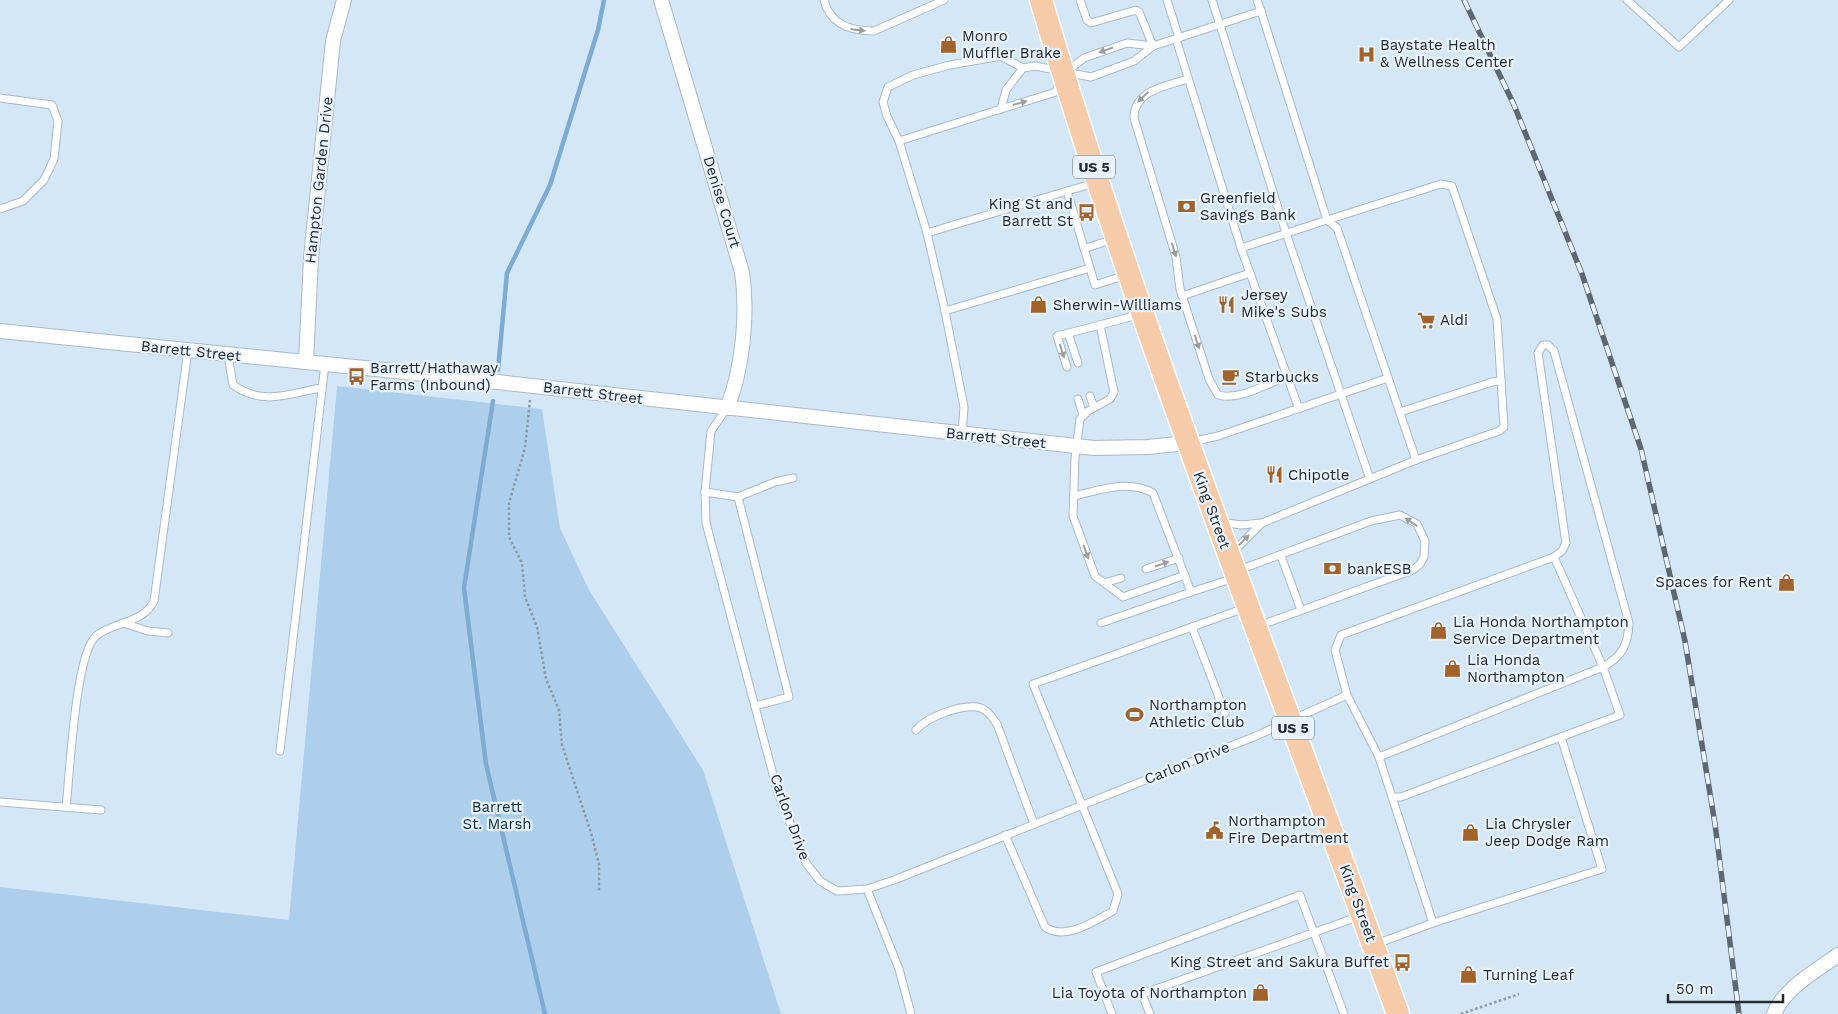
<svg xmlns="http://www.w3.org/2000/svg" width="1838" height="1014" font-family="'Work Sans',sans-serif">
  <style>
    .green { fill: #adcfec }
    .lines { fill: none; stroke-linecap: round; stroke-linejoin: round }
    .stream { stroke: #7dabd1; stroke-width: 4.5 }
    .service-casing { stroke: #a8b9c9; stroke-width: 9 }
    .minor-casing { stroke: #a8b9c9; stroke-width: 16 }
    .primary-casing { stroke: #fff; stroke-width: 25 }
    .path { stroke: #8b99a5; stroke-width: 2.5; stroke-dasharray: 2.5 2.5; stroke-linecap: butt }
    .service { stroke: #fff; stroke-width: 7 }
    .minor { stroke: #fff; stroke-width: 14 }
    .primary { stroke: #f6cba9; stroke-width: 22 }
    .rail-casing { stroke: #5c6770; stroke-width: 5.5 }
    .rail { stroke: #e8f3fd; stroke-width: 4; stroke-dasharray: 11; stroke-linecap: butt }
    .oneway { fill: #9c9fa1 }
    .labels { text-anchor: middle; stroke-width: 4.5; stroke-linejoin: round; paint-order: stroke }
    .shield { fill: #e8f3fd; stroke: #5d666d; stroke-width: 1 }
    .shield-label { font-size: 14px; font-weight: bold; fill: #22292f }
    .poi-label { font-size: 15px; fill: #22292f; stroke: #e8f3fd; text-anchor: start }
    .street-label { font-size: 15px; fill: #22292f; stroke: #e8f3fd }
    .park-label { font-size: 15px; fill: #072d47; stroke: #e8f3fd }
  </style>
  <rect width="100%" height="100%" fill="#d4e7f7"/>
  <!-- green -->
  <polygon class="green" points="337,386 542,409 560,528 589,590 703,770 781,1014 0,1014 0,887 289,920"/>
  <g class="lines">
    <!-- stream -->
    <g class="stream">
      <polyline points="498,370 507,273 550,185 598,30 604,0"/>
      <polyline points="493,401 464,588 486,764 545,1014"/>
    </g>
    <defs>
      <g id="service">
        <path d="M824,0c6,25 27,31 50,31l70,-31"/>
        <polyline points="1080,0 1087,20 1091,23 1136,10 1139,12 1153,46"/>
        <polyline points="1167,0 1179,38"/>
        <polyline points="1212,0 1286,233 1370,479"/>
        <polyline points="1627,0 1679,47 1729,0"/>
        <polyline points="1176,39 1241,248 1327,220 1261,11"/>
        <polyline points="1023,68 1006,90 1001,109 1056,92 1060,83"/>
        <polyline points="1066,72 1084,58 1127,43 1153,46"/>
        <path d="M1188,79c-22,7 -54,11 -54,39l42,139 4,32 29,90 9,16c22,6 50,-12 70,-19"/>
        <polyline points="0,98 52,105 58,121 54,159 44,180 23,201 0,209"/>
        <polyline points="899,141 1001,109"/>
        <polyline points="1095,183 1067,191 1095,285 1126,275"/>
        <polyline points="1327,220 1337,228 1416,460"/>
        <polyline points="927,233 1067,191"/>
        <polyline points="1086,248 1114,239"/>
        <polyline points="1241,248 1299,409"/>
        <polyline points="1182,296 1250,273"/>
        <polyline points="945,311 1090,268"/>
        <polyline points="1100,325 1141,314"/>
        <polyline points="1068,333 1078,363"/>
        <path d="M228,355l5,30c31,21 54,9 88,3"/>
        <polyline points="1067,367 1057,336 1100,325 1114,392 1110,399 1088,411 1080,419 1075,458 1073,516 1095,576 1123,597 1185,575"/>
        <polyline points="1090,396 1094,407"/>
        <polyline points="1078,399 1083,415"/>
        <polyline points="727,408 711,431 705,492 706,523 778,793 806,863 820,881 837,891 867,889 894,880 1256,736 1347,695 1335,650 1341,635 1554,557 1603,667 1379,757 1347,695"/>
        <polyline points="1400,412 1492,382 1501,381"/>
        <polyline points="962,435 964,407 945,311 927,233 899,141 887,116 883,102 888,87 913,75 950,65 1001,56 1023,68 1035,66 1091,77 1134,61 1153,46 1261,11 1257,0"/>
        <polyline points="1191,442 1218,436 1388,378"/>
        <polyline points="705,492 738,497 775,482 793,478"/>
        <path d="M1074,496c27,-6 54,-17 79,-3l38,99 43,-14"/>
        <polyline points="738,497 789,697 755,706"/>
        <polyline points="1221,522 1241,525 1262,523 1416,460 1499,431 1504,427 1497,319 1452,186 1441,184 1327,220"/>
        <polyline points="1234,554 1238,547 1262,523"/>
        <polyline points="1281,556 1301,610"/>
        <polyline points="1146,569 1179,558"/>
        <polyline points="1239,570 1371,521 1400,515 1417,524 1425,541 1424,557 1420,564 1413,570 1258,626"/>
        <polyline points="1104,583 1121,578"/>
        <polyline points="123,623 148,631 168,633"/>
        <polyline points="1101,623 1191,592"/>
        <polyline points="1192,627 1225,713"/>
        <path d="M916,730c11,-13 43,-25 61,-23 9,1 15,10 20,17l37,100"/>
        <polyline points="280,751 325,364"/>
        <polyline points="1379,757 1433,923"/>
        <polyline points="1392,797 1401,797 1561,737"/>
        <polyline points="0,802 101,810"/>
        <path d="M66,807c4,-33 9,-152 30,-171 17,-14 48,-13 58,-35l34,-251"/>
        <path d="M1005,835l40,92c20,14 48,-5 68,-16l5,-17 -85,-210 212,-76"/>
        <polyline points="867,889 899,969 911,1014"/>
        <path d="M1376,944l57,-21 169,-54 -41,-132 59,-22 -17,-48c20,-11 25,-23 26,-44l-75,-272 -6,-6h-5l-5,8 28,190 -4,8 -8,6"/>
        <polyline points="1112,1014 1096,972 1300,895 1344,1014"/>
        <polyline points="1150,1014 1142,994 1360,916"/>
      </g>
      <g id="minor">
        <path d="M661,0l81,272c6,41 1,97 -15,136"/>
        <polyline points="0,331 434,375 1094,448 1148,447 1187,443"/>
        <polyline points="306,362 311,258 333,41 344,0"/>
        <path d="M1774,1014c10,-26 42,-43 64,-59"/>
      </g>
      <path id="primary" d="M1041,0c102,344 236,677 357,1014"/>
    </defs>
    <!-- service casing -->
    <use href="#service" class="service-casing"/>
    <!-- minor casing -->
    <use href="#minor" class="minor-casing"/>
    <!-- primary casing -->
    <use href="#primary" class="primary-casing"/>
    <!-- path -->
    <g class="path">
      <polyline points="530,400 525,448 509,503 509,537 522,563 525,597 537,627 546,679 559,710 562,745 591,833 599,864 599,891"/>
      <polyline points="1461,1014 1519,994"/>
    </g>
    <!-- service -->
    <use href="#service" class="service"/>
    <!-- minor -->
    <use href="#minor" class="minor"/>
    <!-- primary -->
    <use href="#primary" class="primary"/>
    <defs>
      <polyline id="rail" points="1464,0 1514,105 1582,274 1641,449 1685,641 1715,824 1739,1014"/>
    </defs>
    <!-- rail casing -->
    <use href="#rail" class="rail-casing"/>
    <!-- rail -->
    <use href="#rail" class="rail"/>
  </g>
  <!-- one-way arrows -->
  <defs><path id="oneway-solid" d="M-6-.8H1V-3.2L6.5 0L1 3.2V.8H-6Z" transform="scale(1.25)"/></defs>
  <g class="oneway">
    <use href="#oneway-solid" transform="translate(858 30) rotate(7)"/>
    <use href="#oneway-solid" transform="translate(1106 50) rotate(161)"/>
    <use href="#oneway-solid" transform="translate(1143 97) rotate(137)"/>
    <use href="#oneway-solid" transform="translate(1020 103) rotate(-16)"/>
    <use href="#oneway-solid" transform="translate(1174 250) rotate(73)"/>
    <use href="#oneway-solid" transform="translate(1197 342) rotate(72)"/>
    <use href="#oneway-solid" transform="translate(1062 351) rotate(72)"/>
    <use href="#oneway-solid" transform="translate(1411 522) rotate(-146)"/>
    <use href="#oneway-solid" transform="translate(1244 540) rotate(-46)"/>
    <use href="#oneway-solid" transform="translate(1086 552) rotate(70)"/>
    <use href="#oneway-solid" transform="translate(1162 564) rotate(-19)"/>
  </g>
  <!-- icons -->
  <defs>
    <symbol id="shop-bare" viewBox="-9 -9 18 18"><path d="M-5-2.5h2.3a2.7 3.5 0 0 1 5.4 0H5L5.5 6h-11ZM-1.5-2.5h3a1.5 2.3 0 0 0-3 0Z" fill="#a2632a" stroke="#e8f3fd" stroke-width="2.5" paint-order="stroke"/></symbol>
    <symbol id="hospital-bare" viewBox="-9 -9 18 18"><path d="M-5-5h3v3.5h4V-5h3V5h-3V1.5h-4V5h-3Z" fill="#a2632a" stroke="#e8f3fd" stroke-width="2.5" paint-order="stroke"/></symbol>
    <symbol id="bank-bare" viewBox="-9 -9 18 18"><path d="M-6-4H6V4H-6ZM0-2.3a2.3 2.3 0 1 0 0 4.6a2.3 2.3 0 1 0 0-4.6Z" fill="#a2632a" stroke="#e8f3fd" stroke-width="2.5" paint-order="stroke"/></symbol>
    <symbol id="bus-bare" viewBox="-9 -9 18 18"><path d="M-5-6H5V4H4V6H2V4H-2V6H-4V4H-5ZM-3.5-4V0h7V-4ZM-3.5 1.2v1.5H-2V1.2ZM2 1.2v1.5H3.5V1.2Z" fill="#a2632a" stroke="#e8f3fd" stroke-width="2.5" paint-order="stroke"/></symbol>
    <symbol id="restaurant-bare" viewBox="-9 -9 18 18"><path d="M-5-6h1v4h1v-4h1v4h1v-4h1v5L-1.5 .5V6h-2V.5L-5-1ZM5-6V6H3V1.5H1.5Q1.5-4 5-6Z" fill="#a2632a" stroke="#e8f3fd" stroke-width="2.5" paint-order="stroke"/></symbol>
    <symbol id="supermarket-bare" viewBox="-9 -9 18 18"><path d="M-6-5.5h2.5l.6 2H6L4.5 2H-2.5L-4.4-4H-6ZM-1.5 3.2a1.3 1.3 0 1 0 .1 0ZM3 3.2a1.3 1.3 0 1 0 .1 0Z" fill="#a2632a" stroke="#e8f3fd" stroke-width="2.5" paint-order="stroke"/></symbol>
    <symbol id="cafe-bare" viewBox="-9 -9 18 18"><path d="M-5.5-4.5H6V0H3Q3 3.5 0 3.5H-2.5Q-5.5 3.5-5.5 0ZM3-3.2v2h1.7v-2ZM-6 4.5H4V6H-6Z" fill="#a2632a" stroke="#e8f3fd" stroke-width="2.5" paint-order="stroke"/></symbol>
    <symbol id="stadium-bare" viewBox="-9 -9 18 18"><path d="M0-5a6.5 5 0 1 0 0 10a6.5 5 0 1 0 0-10ZM-3.5-1.8h7v3.6h-7Z" fill="#a2632a" stroke="#e8f3fd" stroke-width="2.5" paint-order="stroke"/></symbol>
    <symbol id="civic-bare" viewBox="-9 -9 18 18"><path d="M-.6-6.5H3V-4.5H.6V-3L4-1V1h2V6H-6V1h2V-1L-.6-3ZM-1.2 2.5V6h2.4V2.5Z" fill="#a2632a" stroke="#e8f3fd" stroke-width="2.5" paint-order="stroke"/></symbol>
  </defs>
  <g fill-rule="evenodd">
    <use href="#shop-bare" x="936" y="32" width="25" height="25"/>
    <use href="#hospital-bare" x="1354" y="42" width="25" height="25"/>
    <use href="#bank-bare" x="1174" y="194" width="25" height="25"/>
    <use href="#bus-bare" x="1074" y="200" width="25" height="25"/>
    <use href="#restaurant-bare" x="1214" y="292" width="25" height="25"/>
    <use href="#shop-bare" x="1026" y="292" width="25" height="25"/>
    <use href="#supermarket-bare" x="1414" y="308" width="25" height="25"/>
    <use href="#bus-bare" x="344" y="364" width="25" height="25"/>
    <use href="#cafe-bare" x="1218" y="364" width="25" height="25"/>
    <use href="#restaurant-bare" x="1262" y="462" width="25" height="25"/>
    <use href="#bank-bare" x="1320" y="556" width="25" height="25"/>
    <use href="#shop-bare" x="1774" y="570" width="25" height="25"/>
    <use href="#shop-bare" x="1426" y="618" width="25" height="25"/>
    <use href="#shop-bare" x="1440" y="656" width="25" height="25"/>
    <use href="#stadium-bare" x="1122" y="702" width="25" height="25"/>
    <use href="#civic-bare" x="1202" y="818" width="25" height="25"/>
    <use href="#shop-bare" x="1458" y="820" width="25" height="25"/>
    <use href="#bus-bare" x="1390" y="950" width="25" height="25"/>
    <use href="#shop-bare" x="1456" y="962" width="25" height="25"/>
    <use href="#shop-bare" x="1248" y="980" width="25" height="25"/>
  </g>
  <g class="labels">
    <!-- shield labels -->
    <g class="shield">
      <rect x="1073" y="155.5" width="42" height="23" rx="4"/>
      <rect x="1272" y="716.5" width="42" height="23" rx="4"/>
    </g>
    <g class="shield-label">
      <text x="1094" y="172">US 5</text>
      <text x="1293" y="733">US 5</text>
    </g>
    <!-- poi labels -->
    <g class="poi-label">
      <text x="962" y="41">Monro<tspan x="962" dy="17">Muffler Brake</tspan></text>
      <text x="1380" y="50">Baystate Health<tspan x="1380" dy="17">&amp; Wellness Center</tspan></text>
      <text x="1200" y="203">Greenfield<tspan x="1200" dy="17">Savings Bank</tspan></text>
      <text x="1073" y="209" text-anchor="end">King St and<tspan x="1073" dy="17">Barrett St</tspan></text>
      <text x="1241" y="300">Jersey<tspan x="1241" dy="17">Mike's Subs</tspan></text>
      <text x="1053" y="310">Sherwin-Williams</text>
      <text x="1440" y="325">Aldi</text>
      <text x="370" y="373">Barrett/Hathaway<tspan x="370" dy="17">Farms (Inbound)</tspan></text>
      <text x="1245" y="382">Starbucks</text>
      <text x="1288" y="480">Chipotle</text>
      <text x="1347" y="574">bankESB</text>
      <text x="1772" y="587" text-anchor="end">Spaces for Rent</text>
      <text x="1453" y="627">Lia Honda Northampton<tspan x="1453" dy="17">Service Department</tspan></text>
      <text x="1467" y="665">Lia Honda<tspan x="1467" dy="17">Northampton</tspan></text>
      <text x="1149" y="710">Northampton<tspan x="1149" dy="17">Athletic Club</tspan></text>
      <text x="1228" y="826">Northampton<tspan x="1228" dy="17">Fire Department</tspan></text>
      <text x="1485" y="829">Lia Chrysler<tspan x="1485" dy="17">Jeep Dodge Ram</tspan></text>
      <text x="1389" y="967" text-anchor="end">King Street and Sakura Buffet</text>
      <text x="1483" y="980">Turning Leaf</text>
      <text x="1247" y="998" text-anchor="end">Lia Toyota of Northampton</text>
    </g>
    <!-- street labels -->
    <g class="street-label">
      <text transform="translate(319 180) rotate(-84)" y="5">Hampton Garden Drive</text>
      <text transform="translate(722 202) rotate(73)" y="5">Denise Court</text>
      <text transform="translate(191 351) rotate(6)" y="5">Barrett Street</text>
      <text transform="translate(593 393) rotate(7)" y="5">Barrett Street</text>
      <text transform="translate(996 438) rotate(6)" y="5">Barrett Street</text>
      <text transform="translate(1212 510) rotate(70)" y="5">King Street</text>
      <text transform="translate(1187 763) rotate(-22)" y="5">Carlon Drive</text>
      <text transform="translate(790 817) rotate(70)" y="5">Carlon Drive</text>
      <text transform="translate(1358 903) rotate(70)" y="5">King Street</text>
    </g>
    <!-- park labels -->
    <g class="park-label">
      <text x="497" y="812">Barrett<tspan x="497" dy="17">St. Marsh</tspan></text>
    </g>
  </g>
  <!-- scale -->
  <path d="M1668 994v8h115v-8" fill="none" stroke="#22292f" stroke-width="2.5"/>
  <text x="1676" y="994" font-size="15" fill="#22292f" stroke="#e8f3fd" stroke-width="4" paint-order="stroke">50 m</text>
</svg>
